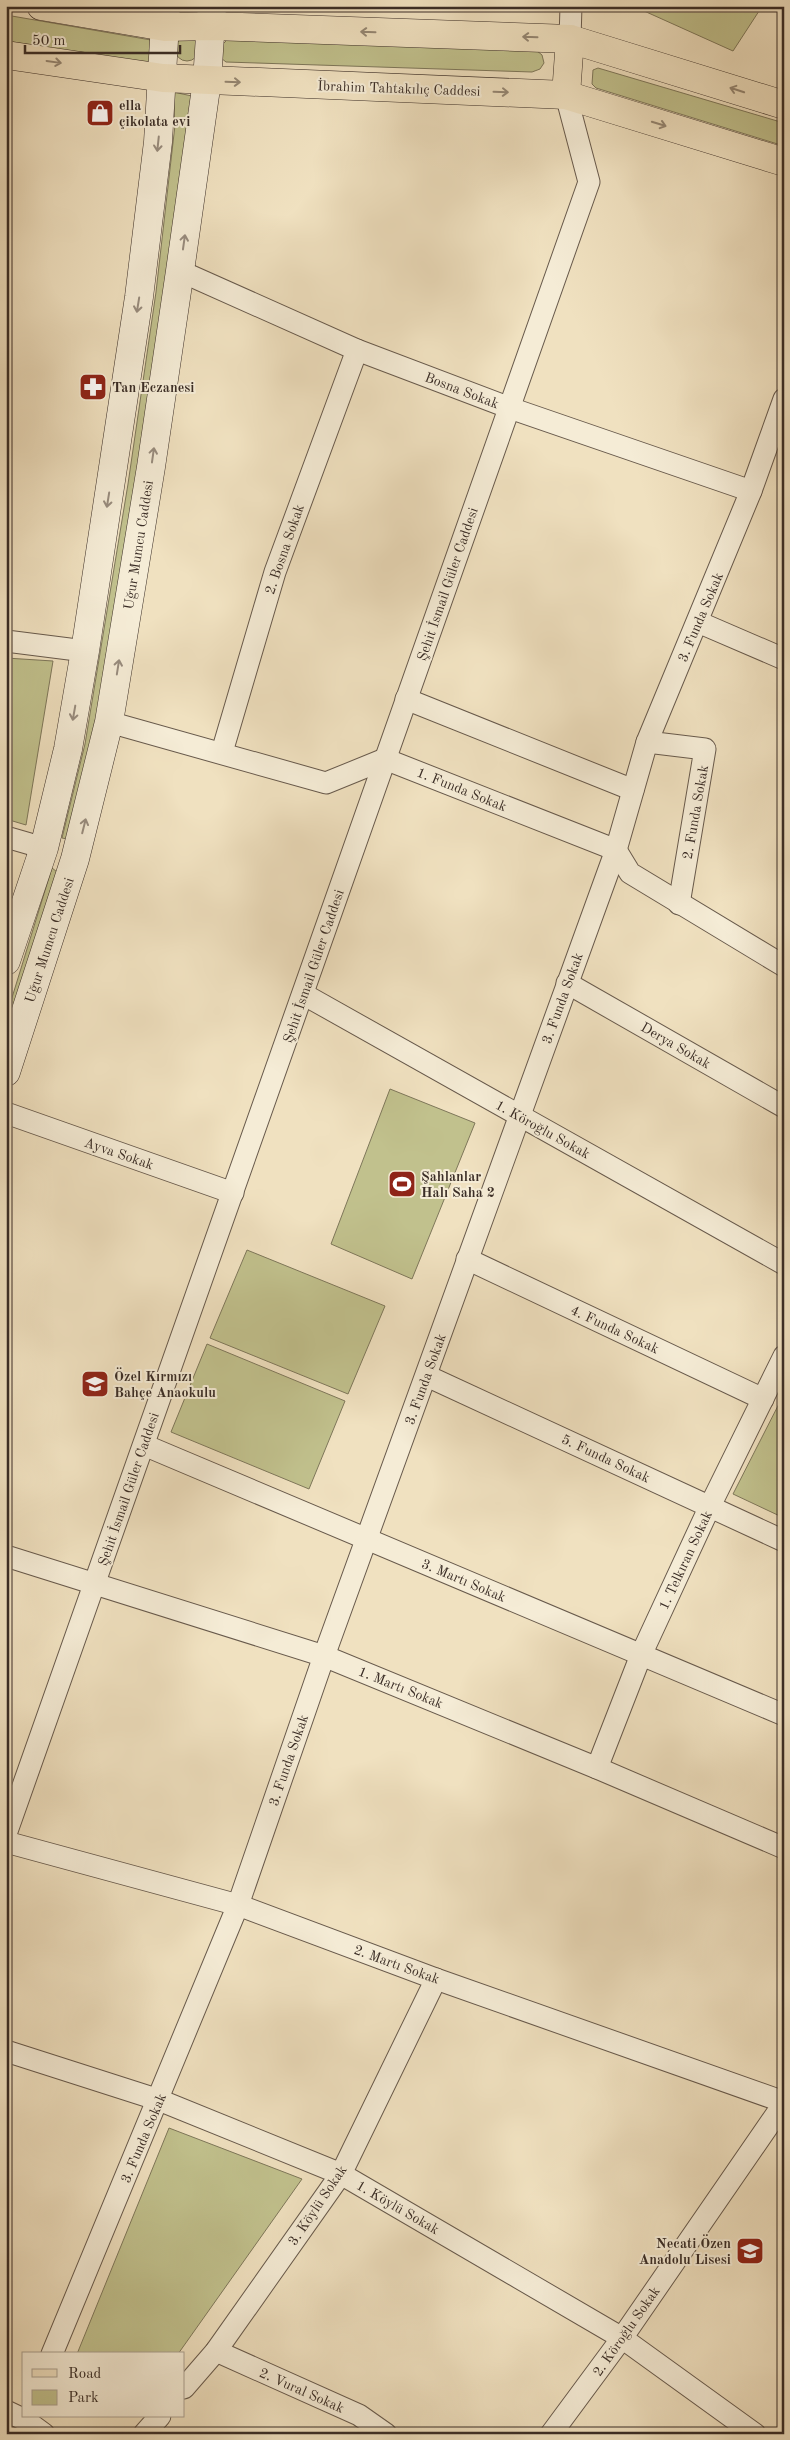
<svg xmlns="http://www.w3.org/2000/svg" width="790" height="2440" font-family="'Old Standard TT',serif">
  <style>
    .green { fill: #c1c18d; stroke: #7e775a }
    .lines { fill: none; stroke-linecap: round; stroke-linejoin: round }
    .street-casing { stroke: #685a4c; stroke-width: 23 }
    .secondary-casing { stroke: #3a2d26; stroke-width: 29 }
    .primary-casing { stroke: #3a2d26; stroke-width: 29 }
    .street { stroke: #f5ecd6; stroke-width: 21 }
    .secondary { stroke: #f5ecd6; stroke-width: 28 }
    .primary { stroke: #f0e1c0; stroke-width: 28 }
    .oneway { stroke: #958773 }
    .oneway2 { stroke: #988c7e }
    .labels { text-anchor: middle; stroke-width: 4; stroke-linejoin: round; paint-order: stroke }
    .street-label { font-size: 14px; fill: #3a2d26; stroke: #f5ecd6 }
    .poi-label { font-size: 14px; font-weight: bold; fill: #3a2d26; stroke: #f5ecd6; text-anchor: start }
  </style>
  <rect width="100%" height="100%" fill="#f0e1c0"/>
  <filter id="stains"><feTurbulence type="fractalNoise" baseFrequency=".004" numOctaves="4"/><feColorMatrix values="0 0 0 0 .2 0 0 0 0 .09 0 0 0 0 .02 0 0 0 .5 -.17"/></filter>
  <radialGradient id="worn" r=".72"><stop offset=".6" stop-color="#630" stop-opacity="0"/><stop offset="1" stop-color="#630" stop-opacity=".3"/></radialGradient>
  <!-- green -->
  <g class="green">
    <polygon points="633,6 758,6 761,8 733,51"/>
    <polygon points="6,15 151,40 153,62 142,63 6,41"/>
    <circle cx="187" cy="49" r="12"/>
    <polygon points="227,40 536,50 542,55 544,63 540,69 532,72 226,62 221,58 222,45"/>
    <polygon points="598,68 784,123 784,146 596,88 592,84 593,70"/>
    <polygon points="173,92 192,96 112,645 72,840 62,838 85,744 128,484 156,292 175,125"/>
    <polygon points="6,658 53,661 26,825 6,819"/>
    <polygon points="52,868 61,875 6,1054 6,1017"/>
    <polygon points="390,1089 475,1123 412,1279 331,1244"/>
    <polygon points="247,1250 385,1306 348,1394 210,1338"/>
    <polygon points="207,1344 345,1401 309,1489 171,1432"/>
    <polygon points="784,1394 784,1518 733,1494"/>
    <polygon points="169,2128 302,2179 178,2354 77,2354"/>
  </g>
  <g class="lines">
    <defs>
      <g id="street">
        <polyline points="570,39 571,6"/>
        <polyline points="180,271 357,350 510,408 751,491"/>
        <polyline points="698,622 784,659"/>
        <polyline points="6,641 85,651"/>
        <polyline points="406,699 633,790"/>
        <polyline points="109,722 326,783 385,759 616,850 630,873 784,966"/>
        <polyline points="647,742 705,749 679,904"/>
        <polyline points="222,752 275,572 357,350"/>
        <polyline points="6,837 44,848"/>
        <polyline points="567,983 784,1107"/>
        <polyline points="303,994 784,1264"/>
        <polyline points="6,1113 233,1193"/>
        <polyline points="467,1259 763,1399"/>
        <polyline points="427,1376 784,1541"/>
        <polyline points="144,1445 784,1715"/>
        <polyline points="6,1556 324,1656 597,1768 784,1848"/>
        <polyline points="597,1768 641,1655 710,1506 784,1356"/>
        <polyline points="6,1834 589,182 566,95"/>
        <polyline points="6,1842 238,1905 436,1979 784,2102"/>
        <polyline points="6,2051 159,2100 341,2174 622,2338 755,2434"/>
        <polyline points="216,2351 359,2415 386,2434"/>
        <polyline points="52,2354 238,1905 324,1656 616,850 647,742 751,491 784,399"/>
        <polyline points="184,2388 216,2351 341,2174 436,1979"/>
        <polyline points="6,2411 25,2420 44,2434"/>
        <polyline points="144,2434 160,2416"/>
        <polyline points="551,2434 622,2338 784,2103"/>
      </g>
      <g id="secondary">
        <polyline points="6,961 44,848 68,749 85,651 139,297 158,142 166,6"/>
        <polyline points="6,1072 75,859 109,722 151,467 180,271 207,81 212,6"/>
      </g>
      <g id="primary">
        <polyline points="41,6 165,27 212,26 570,39 784,105"/>
        <polyline points="6,55 163,78 566,95 784,162"/>
        <polyline points="566,95 570,39"/>
      </g>
    </defs>
    <!-- street casing -->
    <use href="#street" class="street-casing"/>
    <!-- secondary casing -->
    <use href="#secondary" class="secondary-casing"/>
    <!-- primary casing -->
    <use href="#primary" class="primary-casing"/>
    <!-- street -->
    <use href="#street" class="street"/>
    <!-- secondary -->
    <use href="#secondary" class="secondary"/>
    <!-- primary -->
    <use href="#primary" class="primary"/>
  </g>
  <!-- one-way arrows -->
  <defs><path id="oneway-shaft" d="M-6 0H5M1.5-3L5.5 0L1.5 3" fill="none" stroke-width="1.6" stroke-linecap="round" stroke-linejoin="round" transform="scale(1.25)"/></defs>
  <g class="oneway">
    <use href="#oneway-shaft" transform="translate(368 32) rotate(-178)"/>
    <use href="#oneway-shaft" transform="translate(530 37) rotate(-178)"/>
    <use href="#oneway-shaft" transform="translate(54 62) rotate(8)"/>
    <use href="#oneway-shaft" transform="translate(233 82) rotate(2)"/>
    <use href="#oneway-shaft" transform="translate(737 90) rotate(-162)"/>
    <use href="#oneway-shaft" transform="translate(501 92) rotate(2)"/>
    <use href="#oneway-shaft" transform="translate(659 124) rotate(17)"/>
  </g>
  <g class="oneway2">
    <use href="#oneway-shaft" transform="translate(158 144) rotate(96)"/>
    <use href="#oneway-shaft" transform="translate(184 242) rotate(-82)"/>
    <use href="#oneway-shaft" transform="translate(138 305) rotate(99)"/>
    <use href="#oneway-shaft" transform="translate(153 455) rotate(-82)"/>
    <use href="#oneway-shaft" transform="translate(108 500) rotate(99)"/>
    <use href="#oneway-shaft" transform="translate(118 667) rotate(-81)"/>
    <use href="#oneway-shaft" transform="translate(74 713) rotate(100)"/>
    <use href="#oneway-shaft" transform="translate(84 826) rotate(-76)"/>
  </g>
  <!-- icons -->
  <defs>
    <symbol id="shop-square" viewBox="-11 -11 22 22"><rect x="-9" y="-9" width="18" height="18" rx="4" fill="#8f2418" stroke="#f5ecd6"/><path d="M-5-2.5h2.3a2.7 3.5 0 0 1 5.4 0H5L5.5 6h-11ZM-1.5-2.5h3a1.5 2.3 0 0 0-3 0Z" fill="#fff"/></symbol>
    <symbol id="pharmacy-square" viewBox="-11 -11 22 22"><rect x="-9" y="-9" width="18" height="18" rx="4" fill="#8f2418" stroke="#f5ecd6"/><path d="M-2-6h4v4h4v4h-4v4h-4v-4h-4v-4h4Z" fill="#fff"/></symbol>
    <symbol id="stadium-square" viewBox="-11 -11 22 22"><rect x="-9" y="-9" width="18" height="18" rx="4" fill="#8f2418" stroke="#f5ecd6"/><path d="M0-5a6.5 5 0 1 0 0 10a6.5 5 0 1 0 0-10ZM-3.5-1.8h7v3.6h-7Z" fill="#fff"/></symbol>
    <symbol id="school-square" viewBox="-11 -11 22 22"><rect x="-9" y="-9" width="18" height="18" rx="4" fill="#8f2418" stroke="#f5ecd6"/><path d="M0-5L7-2L0 1L-7-2ZM-4 1L0 2.5L4 1V4Q0 6-4 4Z" fill="#fff"/></symbol>
  </defs>
  <g fill-rule="evenodd">
    <use href="#shop-square" x="84" y="97" width="32" height="32"/>
    <use href="#pharmacy-square" x="77" y="371" width="32" height="32"/>
    <use href="#stadium-square" x="386" y="1168" width="32" height="32"/>
    <use href="#school-square" x="79" y="1368" width="32" height="32"/>
    <use href="#school-square" x="734" y="2235" width="32" height="32"/>
  </g>
  <g class="labels">
    <!-- street labels -->
    <g class="street-label">
      <text transform="translate(399 88) rotate(2)" y="5">İbrahim Tahtakılıç Caddesi</text>
      <text transform="translate(462 390) rotate(21)" y="5">Bosna Sokak</text>
      <text transform="translate(138 545) rotate(-81)" y="5">Uğur Mumcu Caddesi</text>
      <text transform="translate(284 549) rotate(-71)" y="5">2. Bosna Sokak</text>
      <text transform="translate(447 584) rotate(-71)" y="5">Şehit İsmail Güler Caddesi</text>
      <text transform="translate(700 617) rotate(-67)" y="5">3. Funda Sokak</text>
      <text transform="translate(462 789) rotate(22)" y="5">1. Funda Sokak</text>
      <text transform="translate(695 812) rotate(-80)" y="5">2. Funda Sokak</text>
      <text transform="translate(49 940) rotate(-72)" y="5">Uğur Mumcu Caddesi</text>
      <text transform="translate(313 966) rotate(-71)" y="5">Şehit İsmail Güler Caddesi</text>
      <text transform="translate(562 998) rotate(-70)" y="5">3. Funda Sokak</text>
      <text transform="translate(676 1045) rotate(30)" y="5">Derya Sokak</text>
      <text transform="translate(543 1129) rotate(29)" y="5">1. Köroğlu Sokak</text>
      <text transform="translate(119 1153) rotate(19)" y="5">Ayva Sokak</text>
      <text transform="translate(615 1329) rotate(25)" y="5">4. Funda Sokak</text>
      <text transform="translate(425 1379) rotate(-70)" y="5">3. Funda Sokak</text>
      <text transform="translate(606 1458) rotate(25)" y="5">5. Funda Sokak</text>
      <text transform="translate(128 1489) rotate(-71)" y="5">Şehit İsmail Güler Caddesi</text>
      <text transform="translate(685 1560) rotate(-65)" y="5">1. Telkıran Sokak</text>
      <text transform="translate(464 1580) rotate(23)" y="5">3. Martı Sokak</text>
      <text transform="translate(401 1687) rotate(22)" y="5">1. Martı Sokak</text>
      <text transform="translate(288 1760) rotate(-71)" y="5">3. Funda Sokak</text>
      <text transform="translate(397 1964) rotate(20)" y="5">2. Martı Sokak</text>
      <text transform="translate(143 2138) rotate(-67)" y="5">3. Funda Sokak</text>
      <text transform="translate(317 2205) rotate(-56)" y="5">3. Köylü Sokak</text>
      <text transform="translate(398 2207) rotate(30)" y="5">1. Köylü Sokak</text>
      <text transform="translate(626 2331) rotate(-55)" y="5">2. Köroğlu Sokak</text>
      <text transform="translate(302 2390) rotate(24)" y="5">2. Vural Sokak</text>
    </g>
    <!-- poi labels -->
    <g class="poi-label">
      <text x="119" y="110">ella<tspan x="119" dy="16">çikolata evi</tspan></text>
      <text x="112" y="392">Tan Eczanesi</text>
      <text x="421" y="1181">Şahlanlar<tspan x="421" dy="16">Halı Saha 2</tspan></text>
      <text x="114" y="1381">Özel Kırmızı<tspan x="114" dy="16">Bahçe Anaokulu</tspan></text>
      <text x="731" y="2248" text-anchor="end">Necati Özen<tspan x="731" dy="16">Anadolu Lisesi</tspan></text>
    </g>
  </g>
  <!-- margin -->
  <rect width="790" height="2440" fill="none" stroke="#f0e1c0" stroke-width="25"/>
  <rect x="8" y="8" width="775" height="2425" fill="none" stroke="#3a2d26" stroke-width="2.5"/>
  <rect x="12" y="12" width="765" height="2415" fill="none" stroke="#3a2d26"/>
  <!-- legend -->
  <rect x="22" y="2352" width="162" height="65" fill="#f5ecd6" stroke="#aaa090"/>
  <rect x="32" y="2369" width="25" height="8" fill="#f0e1c0" stroke="#aaa090"/>
  <text x="68" y="2378" font-size="15" fill="#3a2d26">Road</text>
  <rect x="32" y="2390" width="25" height="15" fill="#c1c18d" stroke="#aaa090"/>
  <text x="68" y="2402" font-size="15" fill="#3a2d26">Park</text>
  <!-- scale -->
  <path d="M25 45v8h155v-8" fill="none" stroke="#3a2d26" stroke-width="2.5"/>
  <text x="32" y="45" font-size="15" fill="#3a2d26" stroke="#f5ecd6" stroke-width="4" paint-order="stroke">50 m</text>
  <rect width="100%" height="100%" filter="url(#stains)"/>
  <rect width="100%" height="100%" fill="url(#worn)"/>
</svg>
